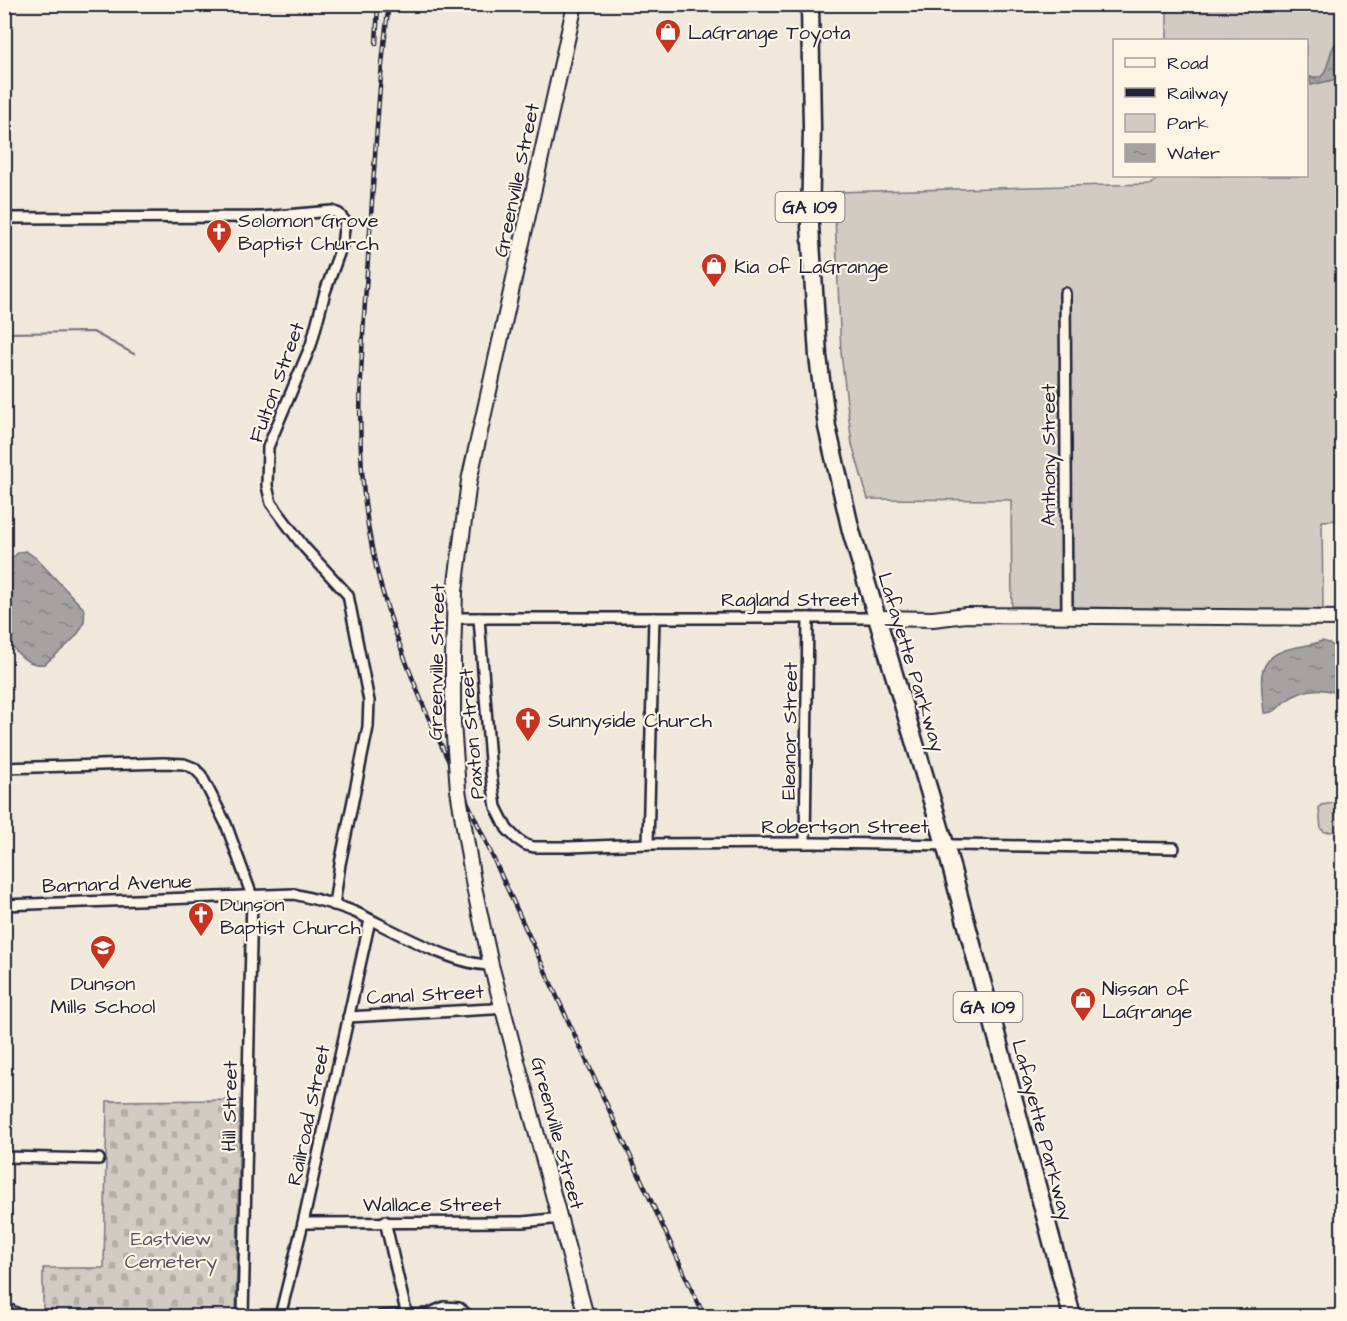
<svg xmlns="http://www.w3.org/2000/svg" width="1347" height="1321" font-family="'Architects Daughter',sans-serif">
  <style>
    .cemetery { fill: url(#cemetery-stones); stroke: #7a767f; stroke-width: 1.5 }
    .park { fill: #d1cbc3; stroke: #7a767f; stroke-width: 1.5 }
    .water { fill: url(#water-ripples); stroke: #716f79; stroke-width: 1.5 }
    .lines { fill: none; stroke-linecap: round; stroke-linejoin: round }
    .stream { stroke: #716f79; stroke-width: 2 }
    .street-casing { stroke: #22223b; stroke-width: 14 }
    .secondary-casing { stroke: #22223b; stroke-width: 18 }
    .highway-casing { stroke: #22223b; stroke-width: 21 }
    .street { stroke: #fcf5e5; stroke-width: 9 }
    .secondary { stroke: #fcf5e5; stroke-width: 14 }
    .highway { stroke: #fcf5e5; stroke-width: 16 }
    .rail-casing { stroke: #22223b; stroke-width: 4.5 }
    .rail { stroke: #fcf5e5; stroke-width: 2; stroke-dasharray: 7; stroke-linecap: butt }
    .secondary-bridge-casing { stroke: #22223b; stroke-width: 18; stroke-linecap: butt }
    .secondary-bridge { stroke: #fcf5e5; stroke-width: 14 }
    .labels { text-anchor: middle; stroke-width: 4.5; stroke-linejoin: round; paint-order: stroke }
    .shield { fill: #fcf5e5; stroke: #63616e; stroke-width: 1.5 }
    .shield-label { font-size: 18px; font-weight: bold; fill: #22223b }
    .poi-label { font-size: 20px; fill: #22223b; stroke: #fcf5e5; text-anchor: start }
    .street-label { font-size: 20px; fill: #22223b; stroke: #fcf5e5 }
    .park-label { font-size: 20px; fill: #575564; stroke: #fcf5e5 }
  </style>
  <defs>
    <pattern id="cemetery-stones" width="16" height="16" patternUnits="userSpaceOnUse" patternTransform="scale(1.5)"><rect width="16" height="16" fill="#d1cbc3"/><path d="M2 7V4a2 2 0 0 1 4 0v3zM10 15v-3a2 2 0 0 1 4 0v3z" fill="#b3aea8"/></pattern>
    <pattern id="water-ripples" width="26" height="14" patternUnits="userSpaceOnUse" patternTransform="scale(1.5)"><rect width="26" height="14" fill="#a6a2a2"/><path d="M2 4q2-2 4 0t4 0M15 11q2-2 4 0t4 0" fill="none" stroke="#878485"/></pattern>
  </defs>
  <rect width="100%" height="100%" fill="#efe8db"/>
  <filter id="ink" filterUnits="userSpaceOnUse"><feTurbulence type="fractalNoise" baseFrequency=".0167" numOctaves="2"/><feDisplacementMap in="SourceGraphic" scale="12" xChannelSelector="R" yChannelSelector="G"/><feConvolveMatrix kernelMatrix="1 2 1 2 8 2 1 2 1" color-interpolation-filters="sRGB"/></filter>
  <g filter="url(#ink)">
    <!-- cemetery -->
    <polygon class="cemetery" points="240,1100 236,1316 43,1316 43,1268 104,1268 107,1101"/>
    <!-- park -->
    <g class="park">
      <polygon points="1167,5 1342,5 1342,520 1322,521 1323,611 1012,606 1011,500 868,499 852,444 841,353 834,192 1152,184 1160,176 1306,176 1306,40 1167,40"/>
      <polygon points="1341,802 1342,831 1325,832 1321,829 1319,808 1321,805"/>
    </g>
    <!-- water -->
    <g class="water">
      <path d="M1341,42l1,36 -31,7 -2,-8h12c9,-10 7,-23 14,-33z"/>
      <path d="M26,551l10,7 47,50c9,23 -23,42 -38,56 -19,3 -29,-13 -40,-26v-74l14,-12z"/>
      <path d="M1322,641c25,4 17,33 12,51 -18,-6 -35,-1 -50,10 -7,7 -9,11 -20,11 -2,-27 -11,-52 21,-63 12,-4 25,-4 37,-9z"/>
    </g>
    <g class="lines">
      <!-- stream -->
      <polyline class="stream" points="4,333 93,332 134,354"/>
      <defs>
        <g id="street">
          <polyline points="4,218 263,217 332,211 339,214 345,221 342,245 325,292 311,345 268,447 267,486 271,503 304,547 348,595 369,701 368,727 340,864 334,905"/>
          <polyline points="1065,293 1067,616"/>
          <polyline points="454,618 877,618"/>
          <polyline points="479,618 491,774 496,807 507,829 517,839 526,845 534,847 569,847 648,844 814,843 1174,848"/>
          <polyline points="4,768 164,763 184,764 194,768 201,775 226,824 252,896 243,1316"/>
          <polyline points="805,843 808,618"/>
          <polyline points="648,844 654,618"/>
          <path d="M4,905l290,-11c21,5 43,10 63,19 36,17 95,52 134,52"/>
          <polyline points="348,1017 492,1009 503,1007"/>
          <polyline points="4,1157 99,1159"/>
          <polyline points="385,1221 407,1316"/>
          <polyline points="303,1223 523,1222 561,1218"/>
          <polyline points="4,1307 22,1316"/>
          <polyline points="280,1316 303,1223 370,920"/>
          <polyline points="381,1316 428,1314 444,1307 459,1308 469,1316"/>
        </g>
        <g id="secondary">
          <polyline points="877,618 933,619 966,615 1342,618"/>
          <polyline points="453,723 453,657 455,591 469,481 575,4"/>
          <polyline points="474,887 491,965 586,1316"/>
        </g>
        <polyline id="highway" points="810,4 812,128 810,225 818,356 827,427 851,531 945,844 1072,1316"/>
      </defs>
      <!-- street casing -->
      <use href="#street" class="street-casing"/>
      <!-- secondary casing -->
      <use href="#secondary" class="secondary-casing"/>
      <!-- highway casing -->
      <use href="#highway" class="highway-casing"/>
      <!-- street -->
      <use href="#street" class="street"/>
      <!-- secondary -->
      <use href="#secondary" class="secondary"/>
      <!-- highway -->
      <use href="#highway" class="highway"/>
      <defs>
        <g id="rail">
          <path d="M389,4c-11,80 -14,161 -20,241 -7,100 -17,204 3,303 11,57 32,110 54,164l278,604"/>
          <polyline points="376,44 378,4"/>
        </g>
      </defs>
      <!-- rail casing -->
      <use href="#rail" class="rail-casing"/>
      <!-- rail -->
      <use href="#rail" class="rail"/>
      <defs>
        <polyline id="secondary-bridge" points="453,723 458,790 474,887"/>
      </defs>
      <!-- secondary-bridge casing -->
      <use href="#secondary-bridge" class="secondary-bridge-casing"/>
      <!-- secondary-bridge -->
      <use href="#secondary-bridge" class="secondary-bridge"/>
    </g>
  </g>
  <!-- icons -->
  <defs>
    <symbol id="shop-pin" viewBox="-11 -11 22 30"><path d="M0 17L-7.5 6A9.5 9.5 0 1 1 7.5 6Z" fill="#c8321e" stroke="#fcf5e5"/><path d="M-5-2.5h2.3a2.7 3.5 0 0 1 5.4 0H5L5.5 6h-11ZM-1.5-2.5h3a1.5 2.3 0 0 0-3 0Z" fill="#fff"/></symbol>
    <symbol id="church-pin" viewBox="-11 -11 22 30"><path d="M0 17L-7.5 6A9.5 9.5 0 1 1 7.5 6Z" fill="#c8321e" stroke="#fcf5e5"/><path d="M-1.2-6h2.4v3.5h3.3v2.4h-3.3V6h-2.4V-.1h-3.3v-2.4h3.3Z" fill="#fff"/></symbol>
    <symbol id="school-pin" viewBox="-11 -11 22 30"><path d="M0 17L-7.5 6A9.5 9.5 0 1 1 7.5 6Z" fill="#c8321e" stroke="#fcf5e5"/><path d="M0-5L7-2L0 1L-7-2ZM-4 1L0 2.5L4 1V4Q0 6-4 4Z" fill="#fff"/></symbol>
  </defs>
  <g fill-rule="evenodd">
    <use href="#shop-pin" x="653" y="17" width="30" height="40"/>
    <use href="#church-pin" x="204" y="217" width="30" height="40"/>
    <use href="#shop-pin" x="699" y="251" width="30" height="40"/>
    <use href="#church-pin" x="513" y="705" width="30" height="40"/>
    <use href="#church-pin" x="186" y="900" width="30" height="40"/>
    <use href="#school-pin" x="88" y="933" width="30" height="40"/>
    <use href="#shop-pin" x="1068" y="985" width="30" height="40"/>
  </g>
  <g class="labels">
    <!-- shield labels -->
    <g class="shield">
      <rect x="775.5" y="192" width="69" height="30" rx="4.5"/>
      <rect x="953.5" y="992" width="69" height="30" rx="4.5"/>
    </g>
    <g class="shield-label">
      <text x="810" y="213">GA 109</text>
      <text x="988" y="1013">GA 109</text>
    </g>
    <!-- poi labels -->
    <g class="poi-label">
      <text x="688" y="39">LaGrange Toyota</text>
      <text x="238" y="227">Solomon Grove<tspan x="238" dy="23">Baptist Church</tspan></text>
      <text x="734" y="273">Kia of LaGrange</text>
      <text x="548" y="727">Sunnyside Church</text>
      <text x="220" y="911">Dunson<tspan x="220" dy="23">Baptist Church</tspan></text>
      <text x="103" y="990" text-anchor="middle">Dunson<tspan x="103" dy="23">Mills School</tspan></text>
      <text x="1102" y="995">Nissan of<tspan x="1102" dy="23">LaGrange</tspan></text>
    </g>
    <!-- street labels -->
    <g class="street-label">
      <text transform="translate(516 180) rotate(-78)" y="7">Greenville Street</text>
      <text transform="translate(276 382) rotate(-70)" y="7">Fulton Street</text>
      <text transform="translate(1048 455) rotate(-90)" y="7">Anthony Street</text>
      <text x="790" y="606">Ragland Street</text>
      <text transform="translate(436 662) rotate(-89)" y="7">Greenville Street</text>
      <text transform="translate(912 662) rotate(73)" y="7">Lafayette Parkway</text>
      <text transform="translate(789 731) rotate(-89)" y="7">Eleanor Street</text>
      <text transform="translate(471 734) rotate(-95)" y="7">Paxton Street</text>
      <text x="845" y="833">Robertson Street</text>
      <text transform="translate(117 883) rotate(-2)" y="7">Barnard Avenue</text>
      <text transform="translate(425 994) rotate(-3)" y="7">Canal Street</text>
      <text transform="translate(229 1106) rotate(-89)" y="7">Hill Street</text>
      <text transform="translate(308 1115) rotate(-78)" y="7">Railroad Street</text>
      <text transform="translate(1043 1130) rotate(75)" y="7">Lafayette Parkway</text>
      <text transform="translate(558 1133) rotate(75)" y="7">Greenville Street</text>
      <text x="432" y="1211">Wallace Street</text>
    </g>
    <!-- park labels -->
    <g class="park-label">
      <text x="171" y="1245">Eastview<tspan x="171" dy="23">Cemetery</tspan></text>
    </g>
  </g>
  <!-- margin -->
  <rect width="1347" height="1321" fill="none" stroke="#fcf5e5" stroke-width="24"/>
  <rect x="12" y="12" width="1323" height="1297" fill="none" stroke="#22223b" stroke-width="2" filter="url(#ink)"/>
  <!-- legend -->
  <rect x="1113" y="39" width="195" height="138" fill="#fcf5e5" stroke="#a5a1a1" stroke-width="1.5"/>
  <rect x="1125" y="58" width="30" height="9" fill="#fcf5e5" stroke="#a5a1a1" stroke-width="1.5"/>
  <text x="1167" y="69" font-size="18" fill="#22223b">Road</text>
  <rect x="1125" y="88" width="30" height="9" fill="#22223b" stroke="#a5a1a1" stroke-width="1.5"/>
  <text x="1167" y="99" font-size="18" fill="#22223b">Railway</text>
  <rect x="1125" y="114" width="30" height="18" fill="#d1cbc3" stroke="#a5a1a1" stroke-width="1.5"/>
  <text x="1167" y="129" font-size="18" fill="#22223b">Park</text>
  <rect x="1125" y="144" width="30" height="18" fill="url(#water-ripples)" stroke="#a5a1a1" stroke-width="1.5"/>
  <text x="1167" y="159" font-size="18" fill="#22223b">Water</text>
</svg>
